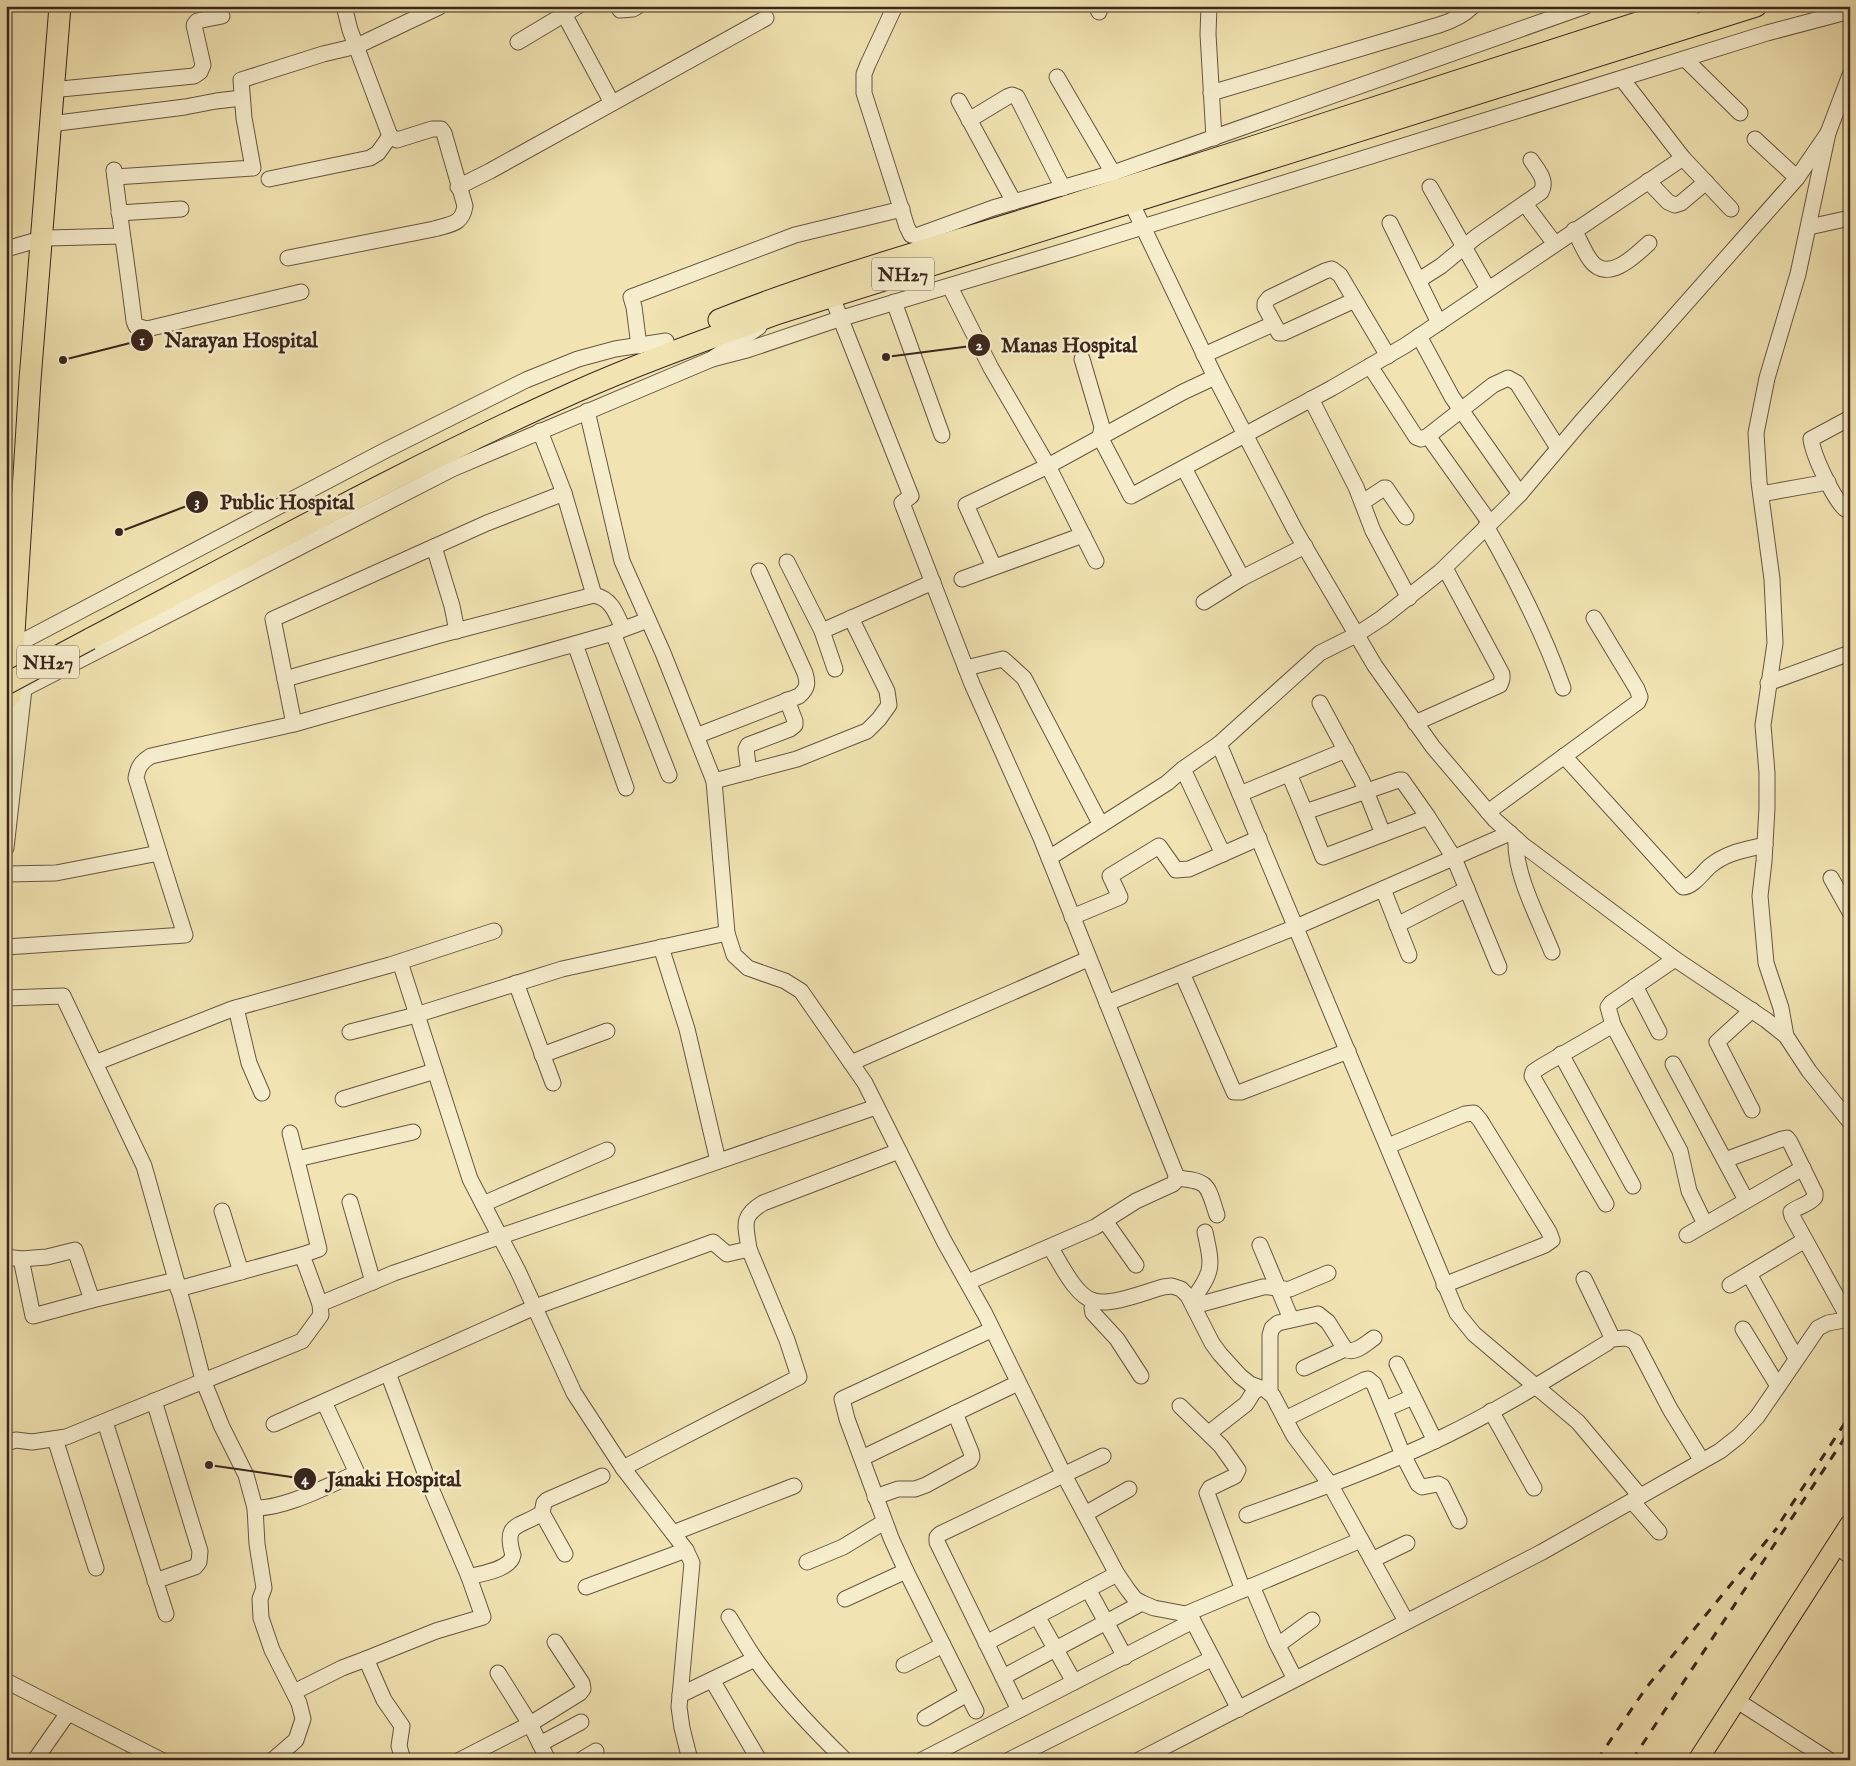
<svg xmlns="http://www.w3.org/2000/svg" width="1856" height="1766" font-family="'IM FELL English',serif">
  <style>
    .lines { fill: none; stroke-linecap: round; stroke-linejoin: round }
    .minor-casing { stroke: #675642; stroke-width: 17 }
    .major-casing { stroke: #39261d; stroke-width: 21 }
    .highway-casing { stroke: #39261d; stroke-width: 23 }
    .minor { stroke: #f6edcd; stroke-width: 15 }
    .major { stroke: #f1e4b2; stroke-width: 19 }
    .highway { stroke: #f1e4b2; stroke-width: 21 }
    .rail { stroke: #39261d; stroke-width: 3; stroke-dasharray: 9 9; stroke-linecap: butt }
    .highway-bridge-casing { stroke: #39261d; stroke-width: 23; stroke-linecap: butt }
    .highway-bridge { stroke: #f1e4b2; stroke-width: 21 }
    .labels { text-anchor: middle; stroke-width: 5; stroke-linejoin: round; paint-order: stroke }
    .shield { fill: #f6edcd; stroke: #726252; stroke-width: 1 }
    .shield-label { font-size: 19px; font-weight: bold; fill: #39261d }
    .leader { fill: none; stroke: #39261d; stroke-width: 2 }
    .callout-dot { fill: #39261d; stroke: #f6edcd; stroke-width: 2 }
    .mark-label { font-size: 15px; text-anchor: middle; font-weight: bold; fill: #fff }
    .callout-label { font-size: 21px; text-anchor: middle; font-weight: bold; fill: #39261d; stroke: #f6edcd; stroke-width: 5; stroke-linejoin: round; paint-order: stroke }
  </style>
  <rect width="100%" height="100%" fill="#f1e4b2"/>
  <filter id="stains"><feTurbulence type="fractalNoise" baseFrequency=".004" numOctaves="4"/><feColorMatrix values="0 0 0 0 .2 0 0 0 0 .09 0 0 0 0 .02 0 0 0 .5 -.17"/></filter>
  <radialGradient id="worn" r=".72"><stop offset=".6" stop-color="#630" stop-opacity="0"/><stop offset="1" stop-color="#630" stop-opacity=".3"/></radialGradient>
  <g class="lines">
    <defs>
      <g id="minor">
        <polyline points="618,6 620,10 633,9 638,6"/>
        <polyline points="895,6 868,64 864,74 864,93 907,227 911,235 916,236 993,208 1113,173 1586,6"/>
        <polyline points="1096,6 1099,12"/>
        <polyline points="1209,6 1208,34 1214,138"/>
        <polyline points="564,14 612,103"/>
        <polyline points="518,42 578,6"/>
        <polyline points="1685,59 1740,113"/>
        <polyline points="1057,77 1113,173"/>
        <polyline points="1622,79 1683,158 1731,209"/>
        <polyline points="61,89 194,76 200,72 203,65 194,25 197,21 222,16"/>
        <path d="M1211,93l228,-68c13,-4 24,-9 34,-19"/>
        <polyline points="959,101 1014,202"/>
        <polyline points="969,120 1007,97 1012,95 1017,97 1063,188"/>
        <polyline points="58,123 185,107 216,101 242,98"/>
        <polyline points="1755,139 1797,178"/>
        <path d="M114,170c6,50 14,101 20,151l2,5 11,3 154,-37"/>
        <polyline points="115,177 253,168 244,118 241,80 323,54 357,46 439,7"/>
        <polyline points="269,179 370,158 378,153 390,136"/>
        <polyline points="1648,181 1668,202 1675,205 1681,203 1706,182"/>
        <polyline points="458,187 490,171 766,18"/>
        <polyline points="1430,187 1488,289"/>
        <polyline points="1131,202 1215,377 1295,530 1375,666 1433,747 1495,820 1523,845 1675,959 1766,1020 1786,1036 1809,1071 1850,1122"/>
        <polyline points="1525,204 1555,244"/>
        <polyline points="119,213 181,209"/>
        <polyline points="1390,223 1439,323"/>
        <polyline points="1809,227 1850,218"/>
        <path d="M1574,230c6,10 10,22 17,31 17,22 44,-5 58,-18"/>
        <polyline points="49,238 122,236"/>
        <polyline points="6,249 41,239"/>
        <path d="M288,258l146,-29c16,-5 28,-4 31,-23l-21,-73 -3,-4h-9l-35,11 -7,-4 -40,-106 -6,-24"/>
        <path d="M1419,280l22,-14 35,-29 65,-45c7,-12 -4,-22 -10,-32"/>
        <polyline points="950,287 991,368 1048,466 1096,561"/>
        <polyline points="832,297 911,496 902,503 972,684 1041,838 1176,1175 1175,1182 1173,1184 1136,1201 1095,1227 968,1282"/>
        <polyline points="1355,300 1283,333 1279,333 1265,307 1265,303 1269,298 1325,271 1332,269 1340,275 1388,356"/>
        <polyline points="894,302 942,435"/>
        <polyline points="1419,336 1452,397 1520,494"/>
        <polyline points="639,346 634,307 631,297 795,235 902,209"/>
        <polyline points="1204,355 1273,324"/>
        <polyline points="712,359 747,350 839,319 1075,248 1767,33 1850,11"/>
        <polyline points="1082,359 1102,427 1100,437 1131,496 1332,388 1406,345 1683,158"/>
        <polyline points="1370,366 1416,437 1421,439 1428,436 1493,385 1508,378 1517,383 1558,448"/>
        <polyline points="1311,399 1356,487 1373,531 1409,598"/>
        <polyline points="587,411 622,561 663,653 714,781 727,933 734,955 748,968 785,981 801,991 865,1083 944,1241 985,1314 1064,1475 1117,1574 1128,1590 1135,1599 1142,1603 1154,1608 1186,1614 1193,1621 1239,1709"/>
        <path d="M1850,418l-39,21c2,16 22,59 34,70l5,-1"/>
        <polyline points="1428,436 1490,523"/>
        <polyline points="1184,468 1242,578"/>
        <polyline points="1761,494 1828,482"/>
        <polyline points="6,499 24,501"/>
        <polyline points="1363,502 1384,488 1386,488 1406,517"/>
        <path d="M1486,526c30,53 57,105 77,162"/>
        <polyline points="434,547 452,606 457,631"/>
        <polyline points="787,562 822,631 835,669"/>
        <polyline points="994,567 966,505 1048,466 1183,392 1215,377"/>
        <polyline points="962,579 1083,535"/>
        <path d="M594,595c18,4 22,18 29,34"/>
        <polyline points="1204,602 1242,578 1305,546"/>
        <polyline points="822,631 933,582"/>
        <polyline points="613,633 669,775"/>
        <polyline points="575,644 626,788"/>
        <polyline points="8,649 386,450 526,380 578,359 615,349 666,341"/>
        <polyline points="966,668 1003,659 1024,678 1101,825"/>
        <polyline points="285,679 440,635 594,595 564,493 540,431"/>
        <polyline points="1768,683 1850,653"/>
        <polyline points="6,698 452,469 712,359 759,327"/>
        <polyline points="1320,703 1362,781 1383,834"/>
        <polyline points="1415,723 1500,685 1502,679 1502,674 1445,568"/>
        <polyline points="294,724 273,619 487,523 564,493"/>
        <path d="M696,736l103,-40c9,-8 9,-13 6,-23l-46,-102"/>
        <polyline points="6,748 10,696"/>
        <path d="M1564,756l119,131c10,0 20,-15 27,-21 17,-14 35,-16 55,-21"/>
        <polyline points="1183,769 1219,744"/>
        <polyline points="749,772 746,749 748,745 790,729 795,725 795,721 787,700"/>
        <polyline points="1289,774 1305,812"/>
        <polyline points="714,781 797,759 867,731 879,719 889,705 887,691 851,618"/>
        <polyline points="1240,794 1346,750"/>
        <polyline points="1488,812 1638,702 1640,697 1637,689 1594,618"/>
        <polyline points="1428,817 1402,780 1399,780 1305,812 1323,857 1428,817 1454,858 1499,967"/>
        <path d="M1516,839c-2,35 23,80 36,113"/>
        <polyline points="6,848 24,689"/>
        <path d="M159,853l-23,-75c2,-11 5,-16 15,-22l143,-32 319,-91 35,-13"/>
        <polyline points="1049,858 1167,783 1183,769 1223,854"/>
        <polyline points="6,874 56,873 159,853 185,935 6,947"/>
        <polyline points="1831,878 1850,912"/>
        <polyline points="1383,889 1409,955"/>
        <polyline points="1072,917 1120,897 1110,876 1159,846 1176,870 1189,869 1259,838"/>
        <polyline points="1397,925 1467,889"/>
        <polyline points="661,947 687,1029 718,1161"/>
        <polyline points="1675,959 1611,1003 1608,1007 1613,1025 1680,1151 1689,1191 1705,1224"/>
        <polyline points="400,962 470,1179 518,1271 574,1393 623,1468 686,1550 692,1563 679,1707 682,1728 690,1760"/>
        <polyline points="1182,973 1234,1092 1241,1092 1348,1051"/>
        <polyline points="516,983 553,1083"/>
        <polyline points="1635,986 1659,1032"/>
        <polyline points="6,998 63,996 144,1166 188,1322 203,1380 222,1427 246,1475 255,1508 257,1544 264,1588 260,1599 261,1618 272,1650 299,1703 303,1719 296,1740 273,1760"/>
        <polyline points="1107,1003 1296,927 1510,833"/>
        <polyline points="236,1008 249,1063 262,1093"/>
        <polyline points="1752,1010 1717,1042 1752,1110"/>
        <polyline points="350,1032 416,1015 562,969 727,933"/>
        <polyline points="1786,1036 1781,1008 1766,963 1760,896 1764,861 1767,808 1767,773 1763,725 1775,643 1774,622 1772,579 1759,482 1756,433 1767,378 1798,274 1828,133 1850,75"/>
        <polyline points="1561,1054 1633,1186"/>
        <polyline points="542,1055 607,1031"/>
        <polyline points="95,1063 232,1009 390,965 494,931"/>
        <polyline points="851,1063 1088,959"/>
        <polyline points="1673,1064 1746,1200"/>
        <polyline points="343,1099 435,1071"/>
        <polyline points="290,1133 319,1249 302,1255"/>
        <polyline points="1388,1146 1465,1114 1474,1113 1480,1120 1549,1232 1552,1240 1545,1245 1444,1285"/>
        <polyline points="297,1159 413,1132"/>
        <path d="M1725,1160l57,-21 5,-1 3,4 25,51v4c-6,8 -17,9 -24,15l1,4 57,103"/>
        <path d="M1176,1178c34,3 31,7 41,37"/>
        <polyline points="350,1202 373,1282"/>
        <polyline points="483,1204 607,1150"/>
        <polyline points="1606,1204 1532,1076 1533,1072 1542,1066 1613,1025"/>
        <polyline points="222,1211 241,1272"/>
        <polyline points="1105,1221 1136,1265"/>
        <polyline points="1687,1235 1803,1168"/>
        <polyline points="1260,1245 1291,1319"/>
        <path d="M1050,1247c10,15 25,49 44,54 17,5 51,-9 69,-14l9,-1 9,3 7,7 24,47 8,11 20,22 10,8 16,6 7,6 21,40 36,48 76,137"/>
        <polyline points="6,1257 21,1259 33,1316 92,1300"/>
        <polyline points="21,1259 47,1257 75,1250 92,1300 176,1280"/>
        <polyline points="1749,1274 1796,1358"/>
        <polyline points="1730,1285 1805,1240"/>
        <polyline points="178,1289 302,1255 320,1304"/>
        <polyline points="1094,1301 1092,1308 1093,1313 1117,1339 1141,1376"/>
        <path d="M1192,1301c21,-31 21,-32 13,-69"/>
        <path d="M1194,1306l69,-19c10,-1 17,3 27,2l38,-16"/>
        <polyline points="1743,1329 1778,1386"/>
        <polyline points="1611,1339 1627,1338 1635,1342 1670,1409 1702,1461"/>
        <polyline points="1397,1364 1435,1441"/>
        <polyline points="1304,1368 1345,1349"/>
        <polyline points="388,1373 430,1486 469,1577 483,1617 436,1631 366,1659 384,1700 402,1726 399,1746 403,1760"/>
        <path d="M1270,1393v-58l2,-7 6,-5 40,-9 10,8 17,27c10,6 21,-6 29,-11"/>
        <polyline points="154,1401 200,1551 199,1562 195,1567 155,1581"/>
        <polyline points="1180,1406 1221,1446 1238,1470 1235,1476 1210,1488 1207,1493 1243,1590"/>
        <polyline points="1385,1409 1413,1397"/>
        <polyline points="1491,1411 1534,1488"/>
        <polyline points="1285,1419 1364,1380 1368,1379 1374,1384 1403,1455 1418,1484 1422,1487 1438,1484 1442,1486 1459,1521"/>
        <polyline points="105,1422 166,1614"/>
        <path d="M274,1424l261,-117 178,-65 14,12 22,-5c-3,-24 -9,-32 14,-46l136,-52"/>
        <polyline points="1209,1433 1246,1404 1253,1393 1259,1388"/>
        <polyline points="55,1439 96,1568"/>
        <polyline points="6,1443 16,1440 32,1442 66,1437 302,1341 321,1315 320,1304 394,1273 876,1107"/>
        <polyline points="862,1458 1018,1383"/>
        <polyline points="623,1468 799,1377 787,1340 749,1249"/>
        <polyline points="1640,1496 1578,1422 1474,1334 1457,1313 1219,744 1320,653 1356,635 1382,618 1440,572 1502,512 1520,494 1580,423 1797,178 1828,133"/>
        <polyline points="875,1497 898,1489 915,1489 926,1485 970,1461 972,1457 971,1452 955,1413"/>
        <polyline points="1632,1501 1659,1532"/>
        <path d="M255,1508c30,1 74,-23 102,-35l-33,-71"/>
        <polyline points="542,1513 565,1554"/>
        <polyline points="1085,1514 1129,1489"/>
        <path d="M1247,1515c67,-24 134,-48 198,-79 56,-27 109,-61 162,-93l4,-4 -1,-6 -26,-54"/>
        <polyline points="673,1533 794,1486"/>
        <polyline points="1836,1546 1850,1556"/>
        <polyline points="1372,1560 1407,1543"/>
        <polyline points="807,1562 843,1547 884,1522"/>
        <path d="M469,1577c13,-4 41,-7 44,-22 -10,-33 6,-27 29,-42l2,-10 3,-3 55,-24"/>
        <polyline points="1252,1586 1276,1642 1295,1679"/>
        <polyline points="586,1587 686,1550"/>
        <polyline points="1088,1589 1125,1657"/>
        <polyline points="845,1599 906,1571"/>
        <polyline points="1186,1614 1361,1540"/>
        <polyline points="1037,1616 1074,1682"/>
        <path d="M729,1617c9,14 17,29 27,43 25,36 57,69 89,100"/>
        <polyline points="986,1643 1117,1574"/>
        <polyline points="1278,1645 1312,1620"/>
        <polyline points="904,1665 943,1645"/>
        <polyline points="498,1673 530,1724 548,1760"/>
        <polyline points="1003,1677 1142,1603"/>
        <polyline points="712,1680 759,1760"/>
        <polyline points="6,1681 161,1760"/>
        <polyline points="294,1692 342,1668 366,1659"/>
        <polyline points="680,1695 755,1659"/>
        <polyline points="1736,1700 1829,1760"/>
        <polyline points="1019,1710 937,1542 937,1537 940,1534 1103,1456"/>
        <polyline points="976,1711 906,1571 891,1538 847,1419 842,1399 991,1330"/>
        <polyline points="925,1718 967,1694"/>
        <polyline points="540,1744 581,1722"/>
        <polyline points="35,1760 68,1713"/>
        <polyline points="460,1760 530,1724 580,1693 583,1689 582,1683 555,1642"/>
        <polyline points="581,1760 596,1751"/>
        <polyline points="922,1760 1193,1621"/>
        <polyline points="1009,1760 1211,1659"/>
        <polyline points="1139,1760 1542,1552 1720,1451 1739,1436 1757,1417 1818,1328 1828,1323 1850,1319"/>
      </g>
      <polyline id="major" points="1698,1760 1850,1524"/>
      <g id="highway">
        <path d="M719,320c110,-44 224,-74 336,-110 212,-67 423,-136 635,-204"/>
        <path d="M90,639c160,-84 319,-173 485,-247 67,-30 136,-54 204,-79l977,-307"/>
        <polyline points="10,696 30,380 60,6"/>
      </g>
    </defs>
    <!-- minor casing -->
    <use href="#minor" class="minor-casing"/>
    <!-- major casing -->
    <use href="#major" class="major-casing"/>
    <!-- highway casing -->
    <use href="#highway" class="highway-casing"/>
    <!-- minor -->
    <use href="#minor" class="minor"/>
    <!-- major -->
    <use href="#major" class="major"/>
    <!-- highway -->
    <use href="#highway" class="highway"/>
    <!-- rail -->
    <g class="rail">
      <polyline points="1781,1521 1850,1415"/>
      <polyline points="1597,1760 1646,1688 1777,1528"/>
      <polyline points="1632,1760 1850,1430"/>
    </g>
    <defs>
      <polyline id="highway-bridge" points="6,684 90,639"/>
    </defs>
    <!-- highway-bridge casing -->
    <use href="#highway-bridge" class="highway-bridge-casing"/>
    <!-- highway-bridge -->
    <use href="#highway-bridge" class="highway-bridge"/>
  </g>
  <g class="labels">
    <!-- shield labels -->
    <g class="shield">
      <rect x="872" y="257.5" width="62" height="33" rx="4"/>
      <rect x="17" y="645.5" width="62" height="33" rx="4"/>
    </g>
    <g class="shield-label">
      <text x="903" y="281">NH27</text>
      <text x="48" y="669">NH27</text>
    </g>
  </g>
  <!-- callouts -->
  <path class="leader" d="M63 360L142 340M886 357L979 345M119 532L197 502M209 1465L305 1479"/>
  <g class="callout-dot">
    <circle cx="63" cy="360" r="5"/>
    <circle cx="886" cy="357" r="5"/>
    <circle cx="119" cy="532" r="5"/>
    <circle cx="209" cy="1465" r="5"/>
    <circle cx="142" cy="340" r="12"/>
    <circle cx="979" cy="345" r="12"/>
    <circle cx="197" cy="502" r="12"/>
    <circle cx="305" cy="1479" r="12"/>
  </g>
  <g class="mark-label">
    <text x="142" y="345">1</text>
    <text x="979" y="350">2</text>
    <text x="197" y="507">3</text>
    <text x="305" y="1484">4</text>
  </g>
  <g class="callout-label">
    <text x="241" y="347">Narayan Hospital</text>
    <text x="1069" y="352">Manas Hospital</text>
    <text x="287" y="509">Public Hospital</text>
    <text x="394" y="1486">Janaki Hospital</text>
  </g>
  <!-- margin -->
  <rect width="1856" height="1766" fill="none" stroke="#f1e4b2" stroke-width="25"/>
  <rect x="8" y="8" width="1841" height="1751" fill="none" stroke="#39261d" stroke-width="2.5"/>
  <rect x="12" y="12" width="1831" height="1741" fill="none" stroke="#39261d"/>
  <rect width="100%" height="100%" filter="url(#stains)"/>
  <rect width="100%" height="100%" fill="url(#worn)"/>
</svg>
